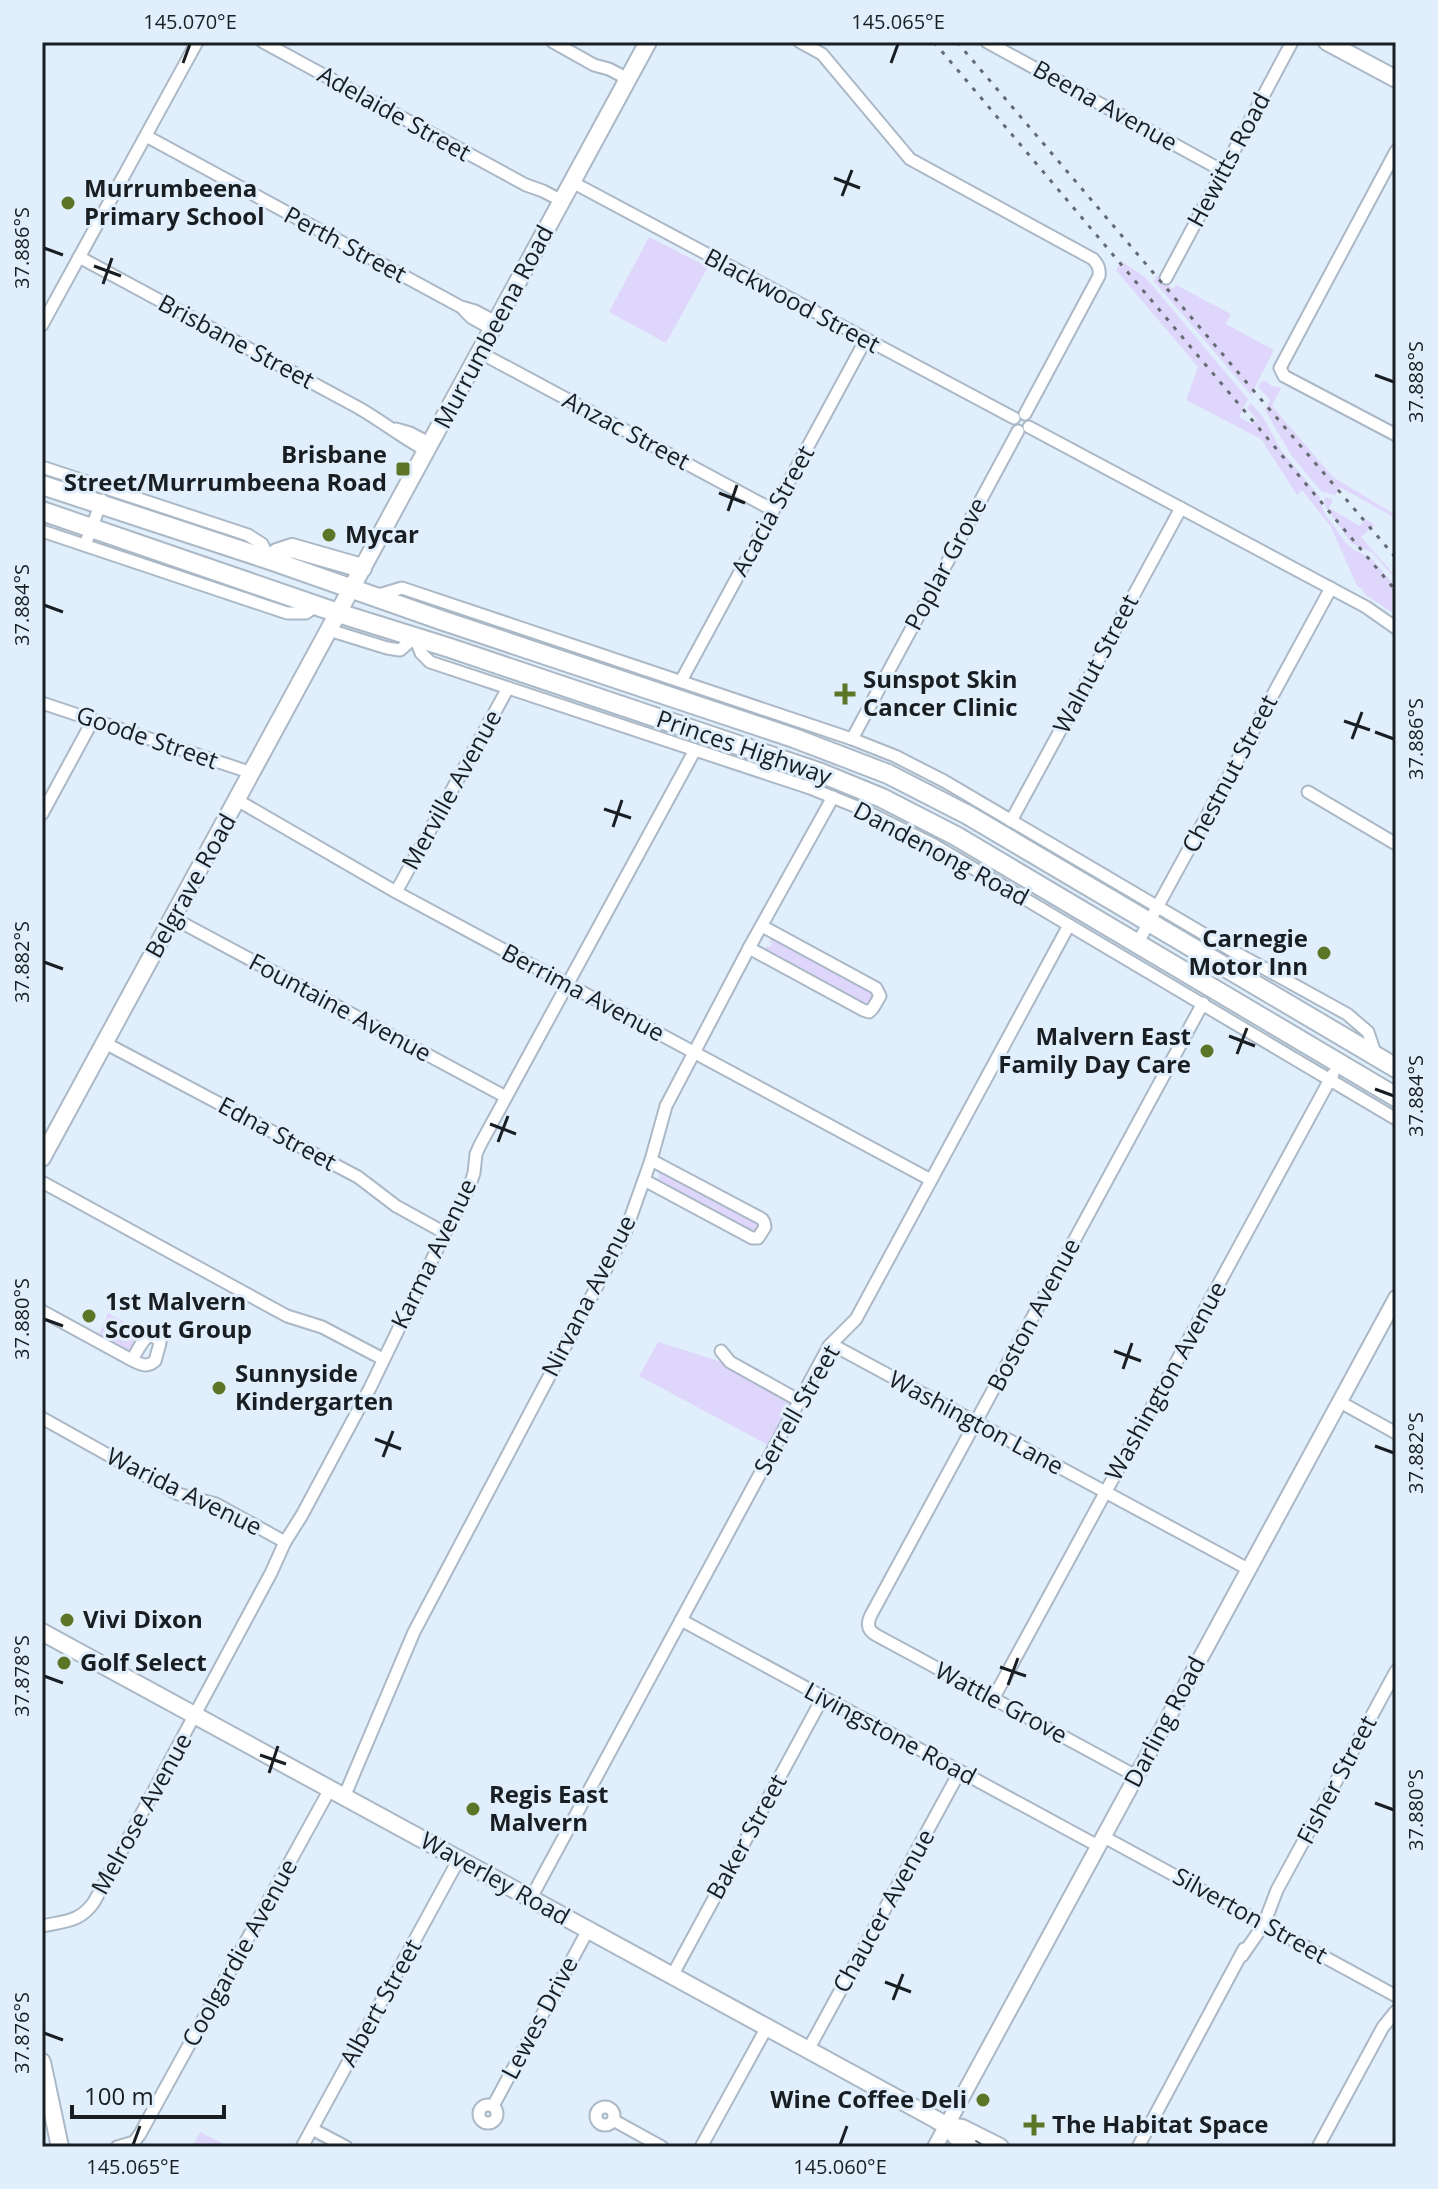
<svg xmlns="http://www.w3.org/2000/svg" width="1438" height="2189" font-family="'Open Sans',sans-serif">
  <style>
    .green { fill: #dfd6fb }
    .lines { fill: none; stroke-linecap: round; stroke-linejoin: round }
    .minor-casing { stroke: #abb8c6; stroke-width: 15 }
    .tertiary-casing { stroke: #abb8c6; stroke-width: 18 }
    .secondary-casing { stroke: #abb8c6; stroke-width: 20 }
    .trunk-casing { stroke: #abb8c6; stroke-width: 22 }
    .minor { stroke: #fff; stroke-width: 11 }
    .tertiary { stroke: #fff; stroke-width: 14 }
    .secondary { stroke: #fff; stroke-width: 16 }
    .trunk { stroke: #fff; stroke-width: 18 }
    .tram { stroke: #636b73; stroke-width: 2 }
    .rail { stroke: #636b73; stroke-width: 3; stroke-dasharray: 4 8; stroke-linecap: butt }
    .ticks { fill: none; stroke: #191e23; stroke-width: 3 }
    .poi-dot { fill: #5d7527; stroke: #e1effd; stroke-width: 3 }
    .labels { text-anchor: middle; stroke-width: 6; stroke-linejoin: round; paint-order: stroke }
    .street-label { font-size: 24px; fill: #191e23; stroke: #e1effd }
    .poi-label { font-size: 24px; font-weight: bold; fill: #191e23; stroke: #e1effd; text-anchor: start }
    .neatline { fill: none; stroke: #191e23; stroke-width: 3 }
    .ticks-label { font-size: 20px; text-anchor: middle; fill: #191e23 }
  </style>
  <rect width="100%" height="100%" fill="#e1effd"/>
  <!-- green -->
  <g class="green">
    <polygon points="649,237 708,267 666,343 609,312"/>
    <polygon points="1121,261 1146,278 1248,399 1239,417 1252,424 1257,420 1247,408 1251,403 1263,417 1281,450 1319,496 1324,512 1345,542 1354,550 1371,558 1396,587 1396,615 1366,595 1361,588 1357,586 1331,527 1302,490 1297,495 1261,439 1186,400 1198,367 1116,270"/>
    <polygon points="1157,275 1173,289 1176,285 1231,314 1226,324 1274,350 1251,395 1154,281"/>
    <polygon points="1265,381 1272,386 1281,388 1272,406 1333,477 1396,515 1395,518 1340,487 1335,495 1322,492 1291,455 1265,410 1270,400 1258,387 1261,382"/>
    <polygon points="1327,497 1333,500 1329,508 1360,526 1365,519 1375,525 1361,537 1396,577 1396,580 1373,553 1351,543 1325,506 1324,499"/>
    <path d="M772,936l97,52 5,6c-1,7 -3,10 -10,11l-100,-53 3,-6 3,1 2,-4 -3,-1z"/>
    <polygon points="660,1169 758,1222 761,1227 754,1234 656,1181 660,1176 658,1174"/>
    <polygon points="108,1313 144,1333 133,1353 99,1334"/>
    <polygon points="658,1342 716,1360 793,1406 770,1446 639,1376"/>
    <polygon points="200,2132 222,2143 219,2147 192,2147"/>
  </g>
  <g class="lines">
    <defs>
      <g id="minor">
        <polyline points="263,42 526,185 543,191 562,201"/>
        <polyline points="553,42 594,65 609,69 628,79"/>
        <path d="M800,42l22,12 88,105 183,100c5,6 7,9 6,17l-74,138"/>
        <polyline points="987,42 1223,171"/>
        <polyline points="146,136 461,307 475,311 496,322"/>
        <polyline points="1396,151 1280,368 1284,376 1396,435"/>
        <polyline points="572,182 1014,418"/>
        <path d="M79,257l280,151c24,14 44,30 68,43"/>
        <polyline points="1166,278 1292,42"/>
        <polyline points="464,310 472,318 492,329"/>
        <polyline points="42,325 197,42"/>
        <polyline points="479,352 773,510"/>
        <polyline points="1029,427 1366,607 1396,628"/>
        <polyline points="396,429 410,433 431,444"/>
        <polyline points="42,467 248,535 262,544 270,560"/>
        <polyline points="42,531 287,613 306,613 317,605"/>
        <polyline points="85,545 102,500"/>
        <polyline points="375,596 402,588 852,739 895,756 944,781 1231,950 1347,1014 1368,1032 1376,1056"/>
        <polyline points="329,630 387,648 400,650 415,637 421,653 430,662 810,788 857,807 934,845 1396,1119"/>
        <polyline points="681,681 865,341"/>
        <polyline points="42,703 252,773"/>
        <polyline points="852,739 1018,431"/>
        <polyline points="1308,792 1396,844"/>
        <polyline points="237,800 396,892 931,1180"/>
        <polyline points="42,814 93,720"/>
        <polyline points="1011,821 1181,508"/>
        <polyline points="396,892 508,688"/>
        <polyline points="173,918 506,1097"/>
        <polyline points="1136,946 1331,588"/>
        <polyline points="749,948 863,1010 869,1012 873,1008 880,996 876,988 762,926"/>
        <polyline points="105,1043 358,1177 396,1206 445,1233"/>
        <polyline points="644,1180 752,1238 758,1238 765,1227 764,1222 762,1219 651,1160"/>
        <polyline points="42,1182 287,1316 322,1327 383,1359"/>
        <path d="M42,1311l86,47c10,5 18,11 27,3l5,-18v-3l-10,-5c-8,4 -12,16 -18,24l-4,-1"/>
        <polyline points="831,1344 1248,1569"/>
        <polyline points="721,1351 730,1362 800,1401"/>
        <polyline points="1340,1402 1396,1433"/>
        <polyline points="42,1418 178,1494 216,1504 285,1542"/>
        <polyline points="681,1620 1098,1846"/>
        <polyline points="993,1699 1333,1074"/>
        <path d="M1136,1776l-260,-141c-9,-5 -9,-12 -5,-20l332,-612"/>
        <polyline points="344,1797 414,1632 625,1233 651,1160 666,1106 749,948 833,797"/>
        <polyline points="1104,1837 1396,1996"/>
        <polyline points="531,1898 829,1346 856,1319 1069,925"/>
        <path d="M42,1926c23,-5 38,-4 52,-24l177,-329 14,-31 17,-27 68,-127 75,-155 24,-45 5,-15 2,-19 4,-9 215,-395"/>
        <polyline points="1242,1956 1264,1924 1277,1890 1396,1671"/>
        <polyline points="672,1976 823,1697"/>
        <polyline points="808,2050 960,1771"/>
        <circle cx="488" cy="2114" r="9"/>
        <polyline points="493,2106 588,1930"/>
        <circle cx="605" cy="2116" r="9"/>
        <polyline points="613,2120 662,2147"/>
        <polyline points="312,2129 346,2147"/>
        <polyline points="117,2147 134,2142 140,2134 330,1789"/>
        <polyline points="302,2147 459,1859"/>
        <polyline points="701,2147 767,2027"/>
        <polyline points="1138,2147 1244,1949"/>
        <polyline points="1318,2147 1383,2027 1396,2011"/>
      </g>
      <polyline id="tertiary" points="935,2147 1396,1298"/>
      <g id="secondary">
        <polyline points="1327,42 1396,79"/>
        <polyline points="42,1158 648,42"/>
        <polyline points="42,1632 935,2119 947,2126 957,2138 974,2147"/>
        <polyline points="42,2062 60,2147"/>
        <polyline points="947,2126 962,2128 1000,2147"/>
      </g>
      <g id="trunk">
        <polyline points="42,485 270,560 441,620 794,738 888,774 968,815 1396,1068"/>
        <polyline points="42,511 338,613 450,648 821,773 882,798 956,836 1396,1097"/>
        <polyline points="270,560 277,553 292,548 362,568"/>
      </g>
    </defs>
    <!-- minor casing -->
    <use href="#minor" class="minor-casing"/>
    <!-- tertiary casing -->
    <use href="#tertiary" class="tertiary-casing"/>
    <!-- secondary casing -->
    <use href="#secondary" class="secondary-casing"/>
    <!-- trunk casing -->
    <use href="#trunk" class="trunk-casing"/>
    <!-- minor -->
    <use href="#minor" class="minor"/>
    <!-- tertiary -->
    <use href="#tertiary" class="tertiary"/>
    <!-- secondary -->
    <use href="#secondary" class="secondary"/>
    <!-- trunk -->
    <use href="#trunk" class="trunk"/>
    <!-- tram -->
    <polyline class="tram" points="976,2141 986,2147"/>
    <!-- rail -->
    <g class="rail">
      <polyline points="934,42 1396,591"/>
      <polyline points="957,42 1396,558"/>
    </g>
  </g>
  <!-- ticks -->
  <path class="ticks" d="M183,63l7,-19M891,63l7,-19M834,178l26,10M842,196l10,-26M44,248l19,7M94,266l27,10M103,284l9,-26M1375,375l19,7M719,493l26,10M728,511l9,-26M44,605l19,7M1344,721l26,9M1375,732l19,7M1352,739l10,-27M604,809l27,9M613,827l9,-27M44,962l19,7M1229,1036l26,10M1237,1054l10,-26M1375,1089l19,7M490,1124l26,10M498,1142l10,-26M44,1319l19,7M1114,1351l27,10M1123,1369l9,-26M375,1439l26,10M1375,1446l19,7M383,1457l10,-26M1000,1667l26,9M44,1676l19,7M1008,1685l10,-27M260,1755l26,9M269,1773l9,-27M1375,1803l19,7M885,1982l26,10M893,2000l10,-26M44,2033l19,7M133,2145l7,-19M840,2145l7,-19"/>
  <!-- markers -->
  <g class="poi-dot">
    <circle cx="68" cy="203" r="8"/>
    <rect x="395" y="461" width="16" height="16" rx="4"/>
    <circle cx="329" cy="535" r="8"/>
    <path d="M841 682h8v8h8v8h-8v8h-8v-8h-8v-8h8z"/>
    <circle cx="1324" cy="953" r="8"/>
    <circle cx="1207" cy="1051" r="8"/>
    <circle cx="89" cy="1316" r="8"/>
    <circle cx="219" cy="1388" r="8"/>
    <circle cx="67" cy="1620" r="8"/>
    <circle cx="64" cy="1663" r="8"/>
    <circle cx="473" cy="1809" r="8"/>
    <circle cx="983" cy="2100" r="8"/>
    <path d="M1030 2113h8v8h8v8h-8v8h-8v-8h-8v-8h8z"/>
  </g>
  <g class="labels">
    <!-- street labels -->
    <g class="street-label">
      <text transform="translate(1105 106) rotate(29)" y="8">Beena Avenue</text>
      <text transform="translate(394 114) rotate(29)" y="8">Adelaide Street</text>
      <text transform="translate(1229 160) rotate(-62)" y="8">Hewitts Road</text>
      <text transform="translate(345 245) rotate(28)" y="8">Perth Street</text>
      <text transform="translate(792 301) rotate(28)" y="8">Blackwood Street</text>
      <text transform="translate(494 327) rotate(-62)" y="8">Murrumbeena Road</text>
      <text transform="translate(236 342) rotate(28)" y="8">Brisbane Street</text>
      <text transform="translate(626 431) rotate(28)" y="8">Anzac Street</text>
      <text transform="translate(773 511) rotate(-61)" y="8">Acacia Street</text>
      <text transform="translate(946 564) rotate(-62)" y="8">Poplar Grove</text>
      <text transform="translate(1096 664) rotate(-62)" y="8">Walnut Street</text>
      <text transform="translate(147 738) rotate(19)" y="8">Goode Street</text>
      <text transform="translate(744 748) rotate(19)" y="8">Princes Highway</text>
      <text transform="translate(1230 774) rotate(-62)" y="8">Chestnut Street</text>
      <text transform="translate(452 790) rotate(-61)" y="8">Merville Avenue</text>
      <text transform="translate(941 854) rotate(28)" y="8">Dandenong Road</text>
      <text transform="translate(191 886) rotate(-61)" y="8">Belgrave Road</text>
      <text transform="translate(583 993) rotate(28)" y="8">Berrima Avenue</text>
      <text transform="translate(340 1008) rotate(28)" y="8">Fountaine Avenue</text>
      <text transform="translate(277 1134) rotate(28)" y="8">Edna Street</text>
      <text transform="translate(434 1254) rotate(-64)" y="8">Karma Avenue</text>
      <text transform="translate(589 1296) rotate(-63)" y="8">Nirvana Avenue</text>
      <text transform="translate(1034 1315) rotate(-62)" y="8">Boston Avenue</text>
      <text transform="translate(1166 1381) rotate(-61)" y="8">Washington Avenue</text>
      <text transform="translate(797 1410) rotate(-60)" y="8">Serrell Street</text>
      <text transform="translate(976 1423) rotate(28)" y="8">Washington Lane</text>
      <text transform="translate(184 1492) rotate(26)" y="8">Warida Avenue</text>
      <text transform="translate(1001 1703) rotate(28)" y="8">Wattle Grove</text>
      <text transform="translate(1165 1722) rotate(-62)" y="8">Darling Road</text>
      <text transform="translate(890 1734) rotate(28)" y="8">Livingstone Road</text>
      <text transform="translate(1337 1780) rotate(-62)" y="8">Fisher Street</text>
      <text transform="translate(142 1814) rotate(-61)" y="8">Melrose Avenue</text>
      <text transform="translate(747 1837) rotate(-61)" y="8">Baker Street</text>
      <text transform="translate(495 1879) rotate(29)" y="8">Waverley Road</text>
      <text transform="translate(884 1911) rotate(-61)" y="8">Chaucer Avenue</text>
      <text transform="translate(1250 1916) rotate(29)" y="8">Silverton Street</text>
      <text transform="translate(240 1953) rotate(-61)" y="8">Coolgardie Avenue</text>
      <text transform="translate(381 2003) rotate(-61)" y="8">Albert Street</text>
      <text transform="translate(540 2018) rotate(-62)" y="8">Lewes Drive</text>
    </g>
    <!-- poi labels -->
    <g class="poi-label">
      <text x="84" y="197">Murrumbeena<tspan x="84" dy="28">Primary School</tspan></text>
      <text x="387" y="463" text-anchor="end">Brisbane<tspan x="387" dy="28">Street/Murrumbeena Road</tspan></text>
      <text x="345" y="543">Mycar</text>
      <text x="863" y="688">Sunspot Skin<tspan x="863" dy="28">Cancer Clinic</tspan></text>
      <text x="1308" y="947" text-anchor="end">Carnegie<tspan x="1308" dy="28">Motor Inn</tspan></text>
      <text x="1191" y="1045" text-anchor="end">Malvern East<tspan x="1191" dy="28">Family Day Care</tspan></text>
      <text x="105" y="1310">1st Malvern<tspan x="105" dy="28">Scout Group</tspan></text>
      <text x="235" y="1382">Sunnyside<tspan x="235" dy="28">Kindergarten</tspan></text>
      <text x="83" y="1628">Vivi Dixon</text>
      <text x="80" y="1671">Golf Select</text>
      <text x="489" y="1803">Regis East<tspan x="489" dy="28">Malvern</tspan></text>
      <text x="967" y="2108" text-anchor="end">Wine Coffee Deli</text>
      <text x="1052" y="2133">The Habitat Space</text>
    </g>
  </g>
  <!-- border -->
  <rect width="1438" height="2189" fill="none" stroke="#e1effd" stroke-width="88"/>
  <!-- scale -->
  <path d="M72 2105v12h152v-12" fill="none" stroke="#191e23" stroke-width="4"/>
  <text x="84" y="2105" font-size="24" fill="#191e23" stroke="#e1effd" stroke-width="6" paint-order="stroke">100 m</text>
  <rect x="44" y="44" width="1350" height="2101" class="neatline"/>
  <g class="ticks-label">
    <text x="190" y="29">145.070°E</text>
    <text x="898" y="29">145.065°E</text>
    <text transform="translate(22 248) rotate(-90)" y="7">37.886°S</text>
    <text transform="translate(1416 382) rotate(-90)" y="7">37.888°S</text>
    <text transform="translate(22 605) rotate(-90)" y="7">37.884°S</text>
    <text transform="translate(1416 739) rotate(-90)" y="7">37.886°S</text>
    <text transform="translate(22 962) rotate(-90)" y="7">37.882°S</text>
    <text transform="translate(1416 1096) rotate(-90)" y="7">37.884°S</text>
    <text transform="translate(22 1319) rotate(-90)" y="7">37.880°S</text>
    <text transform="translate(1416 1453) rotate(-90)" y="7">37.882°S</text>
    <text transform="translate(22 1676) rotate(-90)" y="7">37.878°S</text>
    <text transform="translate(1416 1810) rotate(-90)" y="7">37.880°S</text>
    <text transform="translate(22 2033) rotate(-90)" y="7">37.876°S</text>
    <text x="133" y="2174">145.065°E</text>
    <text x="840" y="2174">145.060°E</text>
  </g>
</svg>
